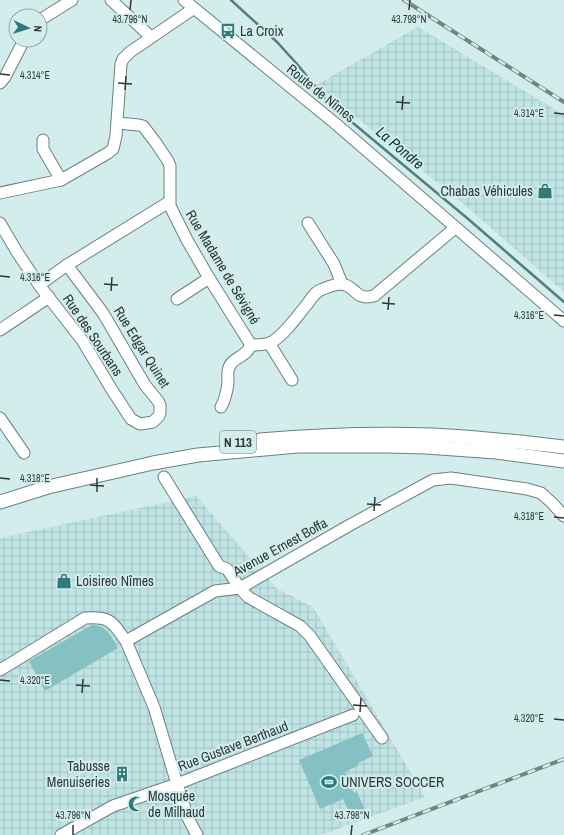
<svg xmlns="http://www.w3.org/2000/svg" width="564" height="835" font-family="'Archivo Narrow',sans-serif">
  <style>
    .industrial { fill: url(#industrial-grid) }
    .park { fill: #85c1c2 }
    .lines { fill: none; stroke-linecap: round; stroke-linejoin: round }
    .stream { stroke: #4f7f7f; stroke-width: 2.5 }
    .minor-casing { stroke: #698181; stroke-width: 13 }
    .major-casing { stroke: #698181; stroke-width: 15 }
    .minor { stroke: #fff; stroke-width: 11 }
    .major { stroke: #fff; stroke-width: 13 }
    .rail-casing { stroke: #738484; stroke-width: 4 }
    .rail { stroke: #d3eded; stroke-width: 2.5; stroke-dasharray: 8; stroke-linecap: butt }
    .ticks { fill: none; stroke: #2d3737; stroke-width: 1.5 }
    .labels { text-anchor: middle; stroke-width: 4; stroke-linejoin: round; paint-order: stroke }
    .shield { fill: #d3eded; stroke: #5f6e6e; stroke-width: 1 }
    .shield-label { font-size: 13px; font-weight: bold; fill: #2d3737 }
    .poi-label { font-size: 14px; fill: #2d3737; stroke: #d3eded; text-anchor: start }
    .street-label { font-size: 14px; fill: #2d3737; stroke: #d3eded }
    .water-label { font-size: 15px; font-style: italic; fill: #0e2f30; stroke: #d3eded }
    .ticks-label { font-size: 10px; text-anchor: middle; fill: #2d3737; stroke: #d3eded; stroke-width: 4; stroke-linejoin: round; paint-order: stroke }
  </style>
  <defs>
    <pattern id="industrial-grid" width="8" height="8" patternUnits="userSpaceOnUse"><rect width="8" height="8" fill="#c0e3e3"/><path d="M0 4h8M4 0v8" fill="none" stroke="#a5c3c3"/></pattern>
  </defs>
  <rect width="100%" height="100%" fill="#d3eded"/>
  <!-- industrial -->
  <g class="industrial">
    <polygon points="418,27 564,115 564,292 458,199 316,85"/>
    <polygon points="196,496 276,588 313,607 425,797 321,835 0,835 0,538"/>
  </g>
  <!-- park -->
  <g class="park">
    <path d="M92,625c14,0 20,12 26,23l-73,43 -16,-30z"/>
    <polygon points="362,733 373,756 358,763 359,765 345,772 354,793 357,792 365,810 351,816 343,799 320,809 299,760"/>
  </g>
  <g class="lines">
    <!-- stream -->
    <polyline class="stream" points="231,0 277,42 297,64 329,103 467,218 564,302"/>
    <defs>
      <g id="minor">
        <polyline points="111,0 151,37"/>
        <polyline points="184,0 336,124 564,321"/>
        <polyline points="40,20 72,0"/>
        <polyline points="0,83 5,77 24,40"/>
        <path d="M117,123l22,2 4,1 13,17 12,18 2,5v40l17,34 22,38 42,67c6,0 13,0 19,-2 13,-6 29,-29 38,-40 4,-6 8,-12 15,-14 5,-2 12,-5 18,-5 15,1 13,17 33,12l81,-68"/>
        <polyline points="43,140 43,149 61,180"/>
        <polyline points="0,193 61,180 108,153 113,149 116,136 121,64 123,59 130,52 193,9"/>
        <polyline points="0,223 17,252 39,285 82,340 112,390 131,419 140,424 153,422 159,416 160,413 160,405 158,401 145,385 103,313 67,265 39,285"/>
        <polyline points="308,223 334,264 342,284"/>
        <polyline points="67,265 169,202"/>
        <polyline points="177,299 209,278"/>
        <polyline points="0,330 49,297"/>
        <polyline points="269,343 292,380"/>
        <path d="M221,407c4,-7 6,-16 7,-24 0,-6 -1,-11 1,-16 5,-11 17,-9 22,-22"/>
        <polyline points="0,418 24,453"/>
        <polyline points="164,477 219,566 227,569 240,588 248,597 300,626 310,636 382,738"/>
        <polyline points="126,641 154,707 177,784 353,715"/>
        <path d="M0,670l85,-52c26,-2 27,4 41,23l89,-50 25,-3 110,-63 83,-45 18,-2 76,11 14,4 10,9 13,14"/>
        <polyline points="61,835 113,806 177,784 188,818 197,835"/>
      </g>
      <g id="major">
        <path d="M260,440c57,-5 115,-7 173,-5 44,2 88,7 131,12"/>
        <polyline points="0,502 48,487 153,463 198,455 298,446 386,446 426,447 496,452 564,461"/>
      </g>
    </defs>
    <!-- minor casing -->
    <use href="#minor" class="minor-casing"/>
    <!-- major casing -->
    <use href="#major" class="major-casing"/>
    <!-- minor -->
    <use href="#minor" class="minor"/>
    <!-- major -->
    <use href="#major" class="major"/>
    <defs>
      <g id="rail">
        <polyline points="404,0 564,102"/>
        <polyline points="363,835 564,759"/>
      </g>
    </defs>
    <!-- rail casing -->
    <use href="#rail" class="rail-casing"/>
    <!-- rail -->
    <use href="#rail" class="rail"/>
  </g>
  <!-- ticks -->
  <path class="ticks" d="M130,10l1,-10M409,10l1,-10M0,74l10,1M118,83l14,1M125,90l1,-14M396,102l14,1M402,110l1,-14M554,113l10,1M0,276l10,1M104,284l14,1M111,291l1,-14M382,303l13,1M388,310l1,-13M554,315l10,1M0,478l10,1M90,485l14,1M97,492v-14M367,504l14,1M374,511l1,-14M554,517l10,1M0,680l10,1M76,685l14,1M82,693l1,-14M353,705l14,1M360,712l1,-14M554,719l10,1M73,835v-10M351,835l1,-10"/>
  <!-- icons -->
  <defs>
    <symbol id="bus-bare" viewBox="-9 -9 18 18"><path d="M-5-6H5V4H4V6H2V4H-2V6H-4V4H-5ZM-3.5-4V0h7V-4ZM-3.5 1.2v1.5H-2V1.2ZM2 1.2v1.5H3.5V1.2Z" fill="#317a7b" stroke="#d3eded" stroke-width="2.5" paint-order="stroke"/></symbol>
    <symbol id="shop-bare" viewBox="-9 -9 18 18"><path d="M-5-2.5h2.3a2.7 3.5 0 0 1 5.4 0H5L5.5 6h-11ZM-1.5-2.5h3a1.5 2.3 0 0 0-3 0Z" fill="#317a7b" stroke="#d3eded" stroke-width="2.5" paint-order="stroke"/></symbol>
    <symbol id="building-bare" viewBox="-9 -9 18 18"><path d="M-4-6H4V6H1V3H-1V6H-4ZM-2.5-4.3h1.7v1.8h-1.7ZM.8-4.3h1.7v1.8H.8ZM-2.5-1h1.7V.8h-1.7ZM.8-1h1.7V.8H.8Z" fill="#317a7b" stroke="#d3eded" stroke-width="2.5" paint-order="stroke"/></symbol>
    <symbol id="stadium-bare" viewBox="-9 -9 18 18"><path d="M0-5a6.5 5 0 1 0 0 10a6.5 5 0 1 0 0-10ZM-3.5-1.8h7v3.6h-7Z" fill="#317a7b" stroke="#d3eded" stroke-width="2.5" paint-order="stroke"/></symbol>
    <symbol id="mosque-bare" viewBox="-9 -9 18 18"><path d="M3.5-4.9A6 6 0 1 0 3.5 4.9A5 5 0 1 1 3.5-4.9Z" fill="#317a7b" stroke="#d3eded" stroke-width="2.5" paint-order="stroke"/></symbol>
  </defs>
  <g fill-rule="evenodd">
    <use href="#bus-bare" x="217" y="20" width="22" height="22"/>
    <use href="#shop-bare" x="534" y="180" width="22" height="22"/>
    <use href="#shop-bare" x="53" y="570" width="22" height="22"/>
    <use href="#building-bare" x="111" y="763" width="22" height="22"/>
    <use href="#stadium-bare" x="318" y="771" width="22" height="22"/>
    <use href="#mosque-bare" x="125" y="793" width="22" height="22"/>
  </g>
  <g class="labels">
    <!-- shield labels -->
    <rect class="shield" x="220" y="431" width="36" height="22" rx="3"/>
    <g class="shield-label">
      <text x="238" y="447">N 113</text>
    </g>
    <!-- poi labels -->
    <g class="poi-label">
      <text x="240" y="36">La Croix</text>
      <text x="533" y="196" text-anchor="end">Chabas Véhicules</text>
      <text x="76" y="586">Loisireo Nîmes</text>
      <text x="110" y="771" text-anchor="end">Tabusse<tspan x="110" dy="16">Menuiseries</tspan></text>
      <text x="341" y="787">UNIVERS SOCCER</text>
      <text x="148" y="801">Mosquée<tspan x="148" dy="16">de Milhaud</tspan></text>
    </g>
    <!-- street labels -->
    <g class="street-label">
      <text transform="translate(321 93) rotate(39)" y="5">Route de Nîmes</text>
      <text transform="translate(223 267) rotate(59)" y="5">Rue Madame de Sévigné</text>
      <text transform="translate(93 335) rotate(56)" y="5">Rue des Sourbans</text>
      <text transform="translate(142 347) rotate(58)" y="5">Rue Edgar Quinet</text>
      <text transform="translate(280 547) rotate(-29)" y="5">Avenue Ernest Boffa</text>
      <text transform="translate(233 746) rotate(-21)" y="5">Rue Gustave Berthaud</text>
    </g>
    <!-- water labels -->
    <g class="water-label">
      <text transform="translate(400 148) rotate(40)" y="5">La Pondre</text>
    </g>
  </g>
  <g class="ticks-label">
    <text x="130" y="23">43.796°N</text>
    <text x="409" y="23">43.798°N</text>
    <text x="35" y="79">4.314°E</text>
    <text x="529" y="117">4.314°E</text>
    <text x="35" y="281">4.316°E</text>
    <text x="529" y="319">4.316°E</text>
    <text x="35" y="482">4.318°E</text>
    <text x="529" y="520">4.318°E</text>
    <text x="35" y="684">4.320°E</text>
    <text x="529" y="722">4.320°E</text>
    <text x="73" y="819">43.796°N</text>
    <text x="352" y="819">43.798°N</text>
  </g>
  <!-- north arrow -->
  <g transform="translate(28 28) rotate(94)"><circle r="19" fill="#d3eded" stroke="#91a4a4"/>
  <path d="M0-3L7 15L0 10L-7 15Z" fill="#317a7b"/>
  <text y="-6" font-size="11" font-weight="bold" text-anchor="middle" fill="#2d3737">N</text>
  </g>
</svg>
